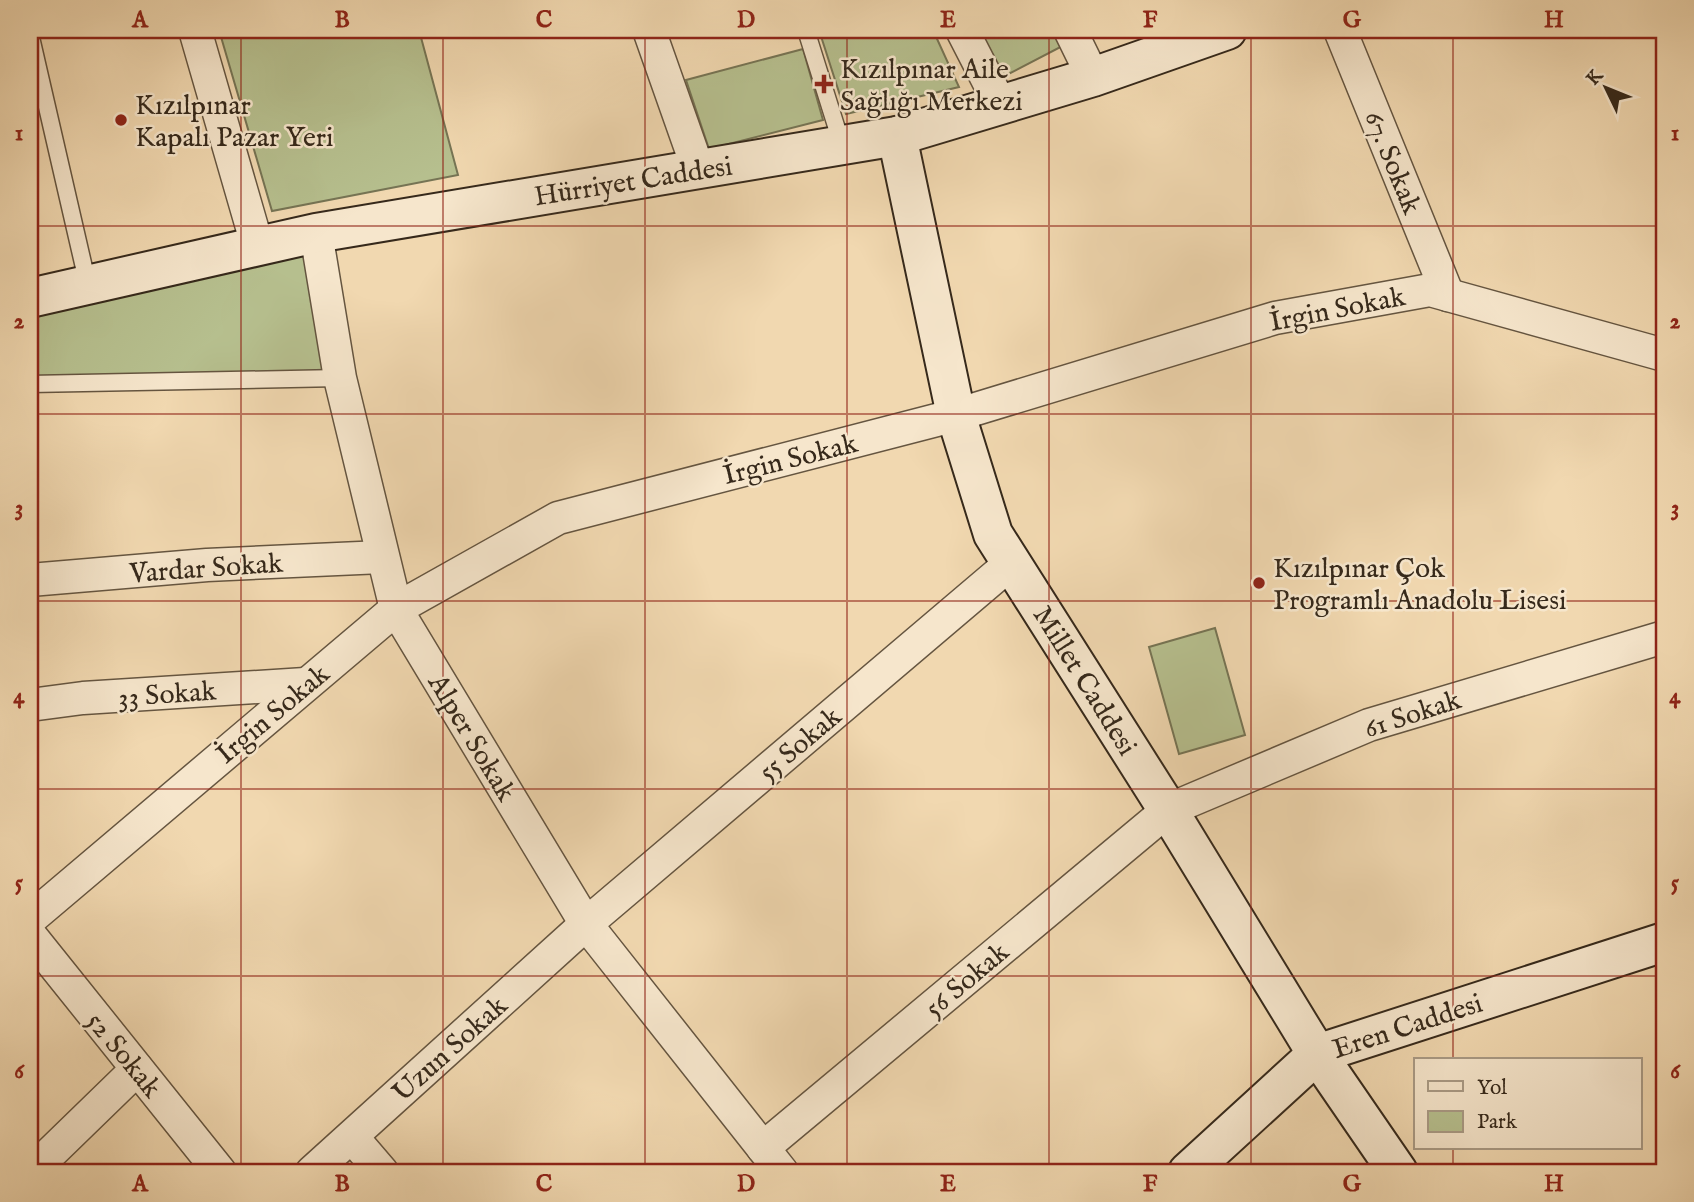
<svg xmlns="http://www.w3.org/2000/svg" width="1694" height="1202" font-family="'IM FELL English',serif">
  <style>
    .green { fill: #b6bf8e; stroke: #767454; stroke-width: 2 }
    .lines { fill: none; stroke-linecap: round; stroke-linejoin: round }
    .lane-casing { stroke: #655540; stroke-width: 19 }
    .street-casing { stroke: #655540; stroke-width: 35 }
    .secondary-casing { stroke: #36291b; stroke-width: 42 }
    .lane { stroke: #f6e6cc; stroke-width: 16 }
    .street { stroke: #f6e6cc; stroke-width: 32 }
    .secondary { stroke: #f6e6cc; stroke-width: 38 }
    .grid { fill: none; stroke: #8f2418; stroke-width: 2; stroke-opacity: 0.55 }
    .poi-dot { fill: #8f2418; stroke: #f6e6cc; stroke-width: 2.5 }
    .labels { text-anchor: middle; stroke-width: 5; stroke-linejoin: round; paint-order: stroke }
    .poi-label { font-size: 28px; fill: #36291b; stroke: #f6e6cc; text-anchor: start }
    .street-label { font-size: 28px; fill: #36291b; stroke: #f6e6cc }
    .neatline { fill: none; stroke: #8f2418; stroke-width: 2.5 }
    .grid-label { font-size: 23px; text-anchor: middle; font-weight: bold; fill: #8f2418 }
  </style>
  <rect width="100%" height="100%" fill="#f1d8b0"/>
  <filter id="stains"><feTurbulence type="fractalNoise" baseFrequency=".00286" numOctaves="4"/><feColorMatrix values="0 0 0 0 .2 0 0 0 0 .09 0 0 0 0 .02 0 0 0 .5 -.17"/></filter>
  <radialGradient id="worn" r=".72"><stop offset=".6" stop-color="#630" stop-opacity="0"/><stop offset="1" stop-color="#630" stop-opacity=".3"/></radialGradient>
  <!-- green -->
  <g class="green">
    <polygon points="219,30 419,30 458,175 272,211"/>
    <polygon points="819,30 933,30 959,87 846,114"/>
    <polygon points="977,30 1066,30 1072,41 1001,78"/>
    <polygon points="803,49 823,120 709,149 686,80"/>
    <polygon points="316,233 340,378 30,384 30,298"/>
    <polygon points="1215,628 1245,735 1179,754 1149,647"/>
  </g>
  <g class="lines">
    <defs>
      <g id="lane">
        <polyline points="806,30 842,145"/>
        <polyline points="30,33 88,285"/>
        <polyline points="30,384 340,378"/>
      </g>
      <g id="street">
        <polyline points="195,30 258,248"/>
        <polyline points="649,30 698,169"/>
        <polyline points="962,30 1000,104"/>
        <polyline points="1070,30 1093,77"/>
        <polyline points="1340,30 1448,295"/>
        <polyline points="316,233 340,378 396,609 586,924 782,1172"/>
        <polyline points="30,580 207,565 382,557"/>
        <polyline points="30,705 83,698 305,684"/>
        <polyline points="30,919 396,609 558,518 956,415 1275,318 1430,290 1664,355"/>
        <polyline points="30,935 220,1172"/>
        <polyline points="352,1137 382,1172"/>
        <polyline points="763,1148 1168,810 1369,725 1664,637"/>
        <polyline points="31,1172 137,1069"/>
        <polyline points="312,1172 586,924 1011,563"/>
      </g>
      <g id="secondary">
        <polyline points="897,136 956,415 993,534 1168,810 1317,1054 1398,1172"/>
        <polyline points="30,298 316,233 897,136 1093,77 1227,30"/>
        <polyline points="1188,1172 1317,1054 1664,942"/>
      </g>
    </defs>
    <!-- lane casing -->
    <use href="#lane" class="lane-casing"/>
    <!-- street casing -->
    <use href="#street" class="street-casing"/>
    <!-- secondary casing -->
    <use href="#secondary" class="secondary-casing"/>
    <!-- lane -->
    <use href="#lane" class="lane"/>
    <!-- street -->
    <use href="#street" class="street"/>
    <!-- secondary -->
    <use href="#secondary" class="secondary"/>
  </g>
  <!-- grid -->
  <path class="grid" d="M241,30v1142M443,30v1142M645,30v1142M847,30v1142M1049,30v1142M1251,30v1142M1453,30v1030M30,226h1634M30,414h1634M30,601h1634M30,789h1634M30,976h1634M1453,1148v24"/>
  <!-- markers -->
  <g class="poi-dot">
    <path d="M820.5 73.5h7v7h7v7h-7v7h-7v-7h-7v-7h7z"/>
    <circle cx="121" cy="120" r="7"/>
    <circle cx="1259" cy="583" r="7"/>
  </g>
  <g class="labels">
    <!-- poi labels -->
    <g class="poi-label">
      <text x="840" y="78">Kızılpınar Aile<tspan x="840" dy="32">Sağlığı Merkezi</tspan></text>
      <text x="135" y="114">Kızılpınar<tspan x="135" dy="32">Kapalı Pazar Yeri</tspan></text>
      <text x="1273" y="577">Kızılpınar Çok<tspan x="1273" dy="32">Programlı Anadolu Lisesi</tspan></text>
    </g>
    <!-- street labels -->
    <g class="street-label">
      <text transform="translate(1394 162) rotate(68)" y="10">67. Sokak</text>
      <text transform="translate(633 180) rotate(-9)" y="10">Hürriyet Caddesi</text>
      <text transform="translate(1337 308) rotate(-11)" y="10">İrgin Sokak</text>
      <text transform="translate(790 458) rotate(-14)" y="10">İrgin Sokak</text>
      <text transform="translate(206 567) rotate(-4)" y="10">Vardar Sokak</text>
      <text transform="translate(1086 680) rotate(58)" y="10">Millet Caddesi</text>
      <text transform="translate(167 693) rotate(-4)" y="10">33 Sokak</text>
      <text transform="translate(272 713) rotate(-40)" y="10">İrgin Sokak</text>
      <text transform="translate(1412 713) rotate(-18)" y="10">61 Sokak</text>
      <text transform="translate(473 737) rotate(59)" y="10">Alper Sokak</text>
      <text transform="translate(799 743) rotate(-40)" y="10">55 Sokak</text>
      <text transform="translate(966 979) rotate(-40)" y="10">56 Sokak</text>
      <text transform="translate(1407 1025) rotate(-18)" y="10">Eren Caddesi</text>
      <text transform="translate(449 1048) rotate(-42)" y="10">Uzun Sokak</text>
      <text transform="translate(125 1054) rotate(51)" y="10">52 Sokak</text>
    </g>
  </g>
  <!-- margin -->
  <rect width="1694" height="1202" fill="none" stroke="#f1d8b0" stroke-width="77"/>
  <!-- legend -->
  <rect x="1414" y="1058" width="228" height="91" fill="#f6e6cc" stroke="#a99a85" stroke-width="2"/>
  <rect x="1428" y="1081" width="35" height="10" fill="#f6e6cc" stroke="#a99a85" stroke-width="2"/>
  <text x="1477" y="1094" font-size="21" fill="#36291b">Yol</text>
  <rect x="1428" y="1111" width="35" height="21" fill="#b6bf8e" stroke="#a99a85" stroke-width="2"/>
  <text x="1477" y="1128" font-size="21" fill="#36291b">Park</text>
  <!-- north arrow -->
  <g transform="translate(1606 88) rotate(313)" stroke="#f6e6cc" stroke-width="5" paint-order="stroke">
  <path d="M0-5L12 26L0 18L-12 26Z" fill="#36291b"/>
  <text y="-10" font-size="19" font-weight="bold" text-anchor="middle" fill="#36291b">K</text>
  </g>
  <rect x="38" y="38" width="1618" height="1126" class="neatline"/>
  <g class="grid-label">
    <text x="140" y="27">A</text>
    <text x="342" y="27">B</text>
    <text x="544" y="27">C</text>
    <text x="746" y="27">D</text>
    <text x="948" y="27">E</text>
    <text x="1150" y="27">F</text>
    <text x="1352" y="27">G</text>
    <text x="1554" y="27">H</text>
    <text x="19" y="140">1</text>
    <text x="1675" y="140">1</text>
    <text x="19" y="328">2</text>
    <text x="1675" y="328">2</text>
    <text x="19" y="515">3</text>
    <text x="1675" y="515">3</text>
    <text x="19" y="703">4</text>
    <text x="1675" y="703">4</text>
    <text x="19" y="890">5</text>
    <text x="1675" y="890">5</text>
    <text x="19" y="1078">6</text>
    <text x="1675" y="1078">6</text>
    <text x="140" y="1191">A</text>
    <text x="342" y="1191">B</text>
    <text x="544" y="1191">C</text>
    <text x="746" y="1191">D</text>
    <text x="948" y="1191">E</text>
    <text x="1150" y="1191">F</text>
    <text x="1352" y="1191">G</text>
    <text x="1554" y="1191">H</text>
  </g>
  <rect width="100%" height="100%" filter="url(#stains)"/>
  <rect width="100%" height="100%" fill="url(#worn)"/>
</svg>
